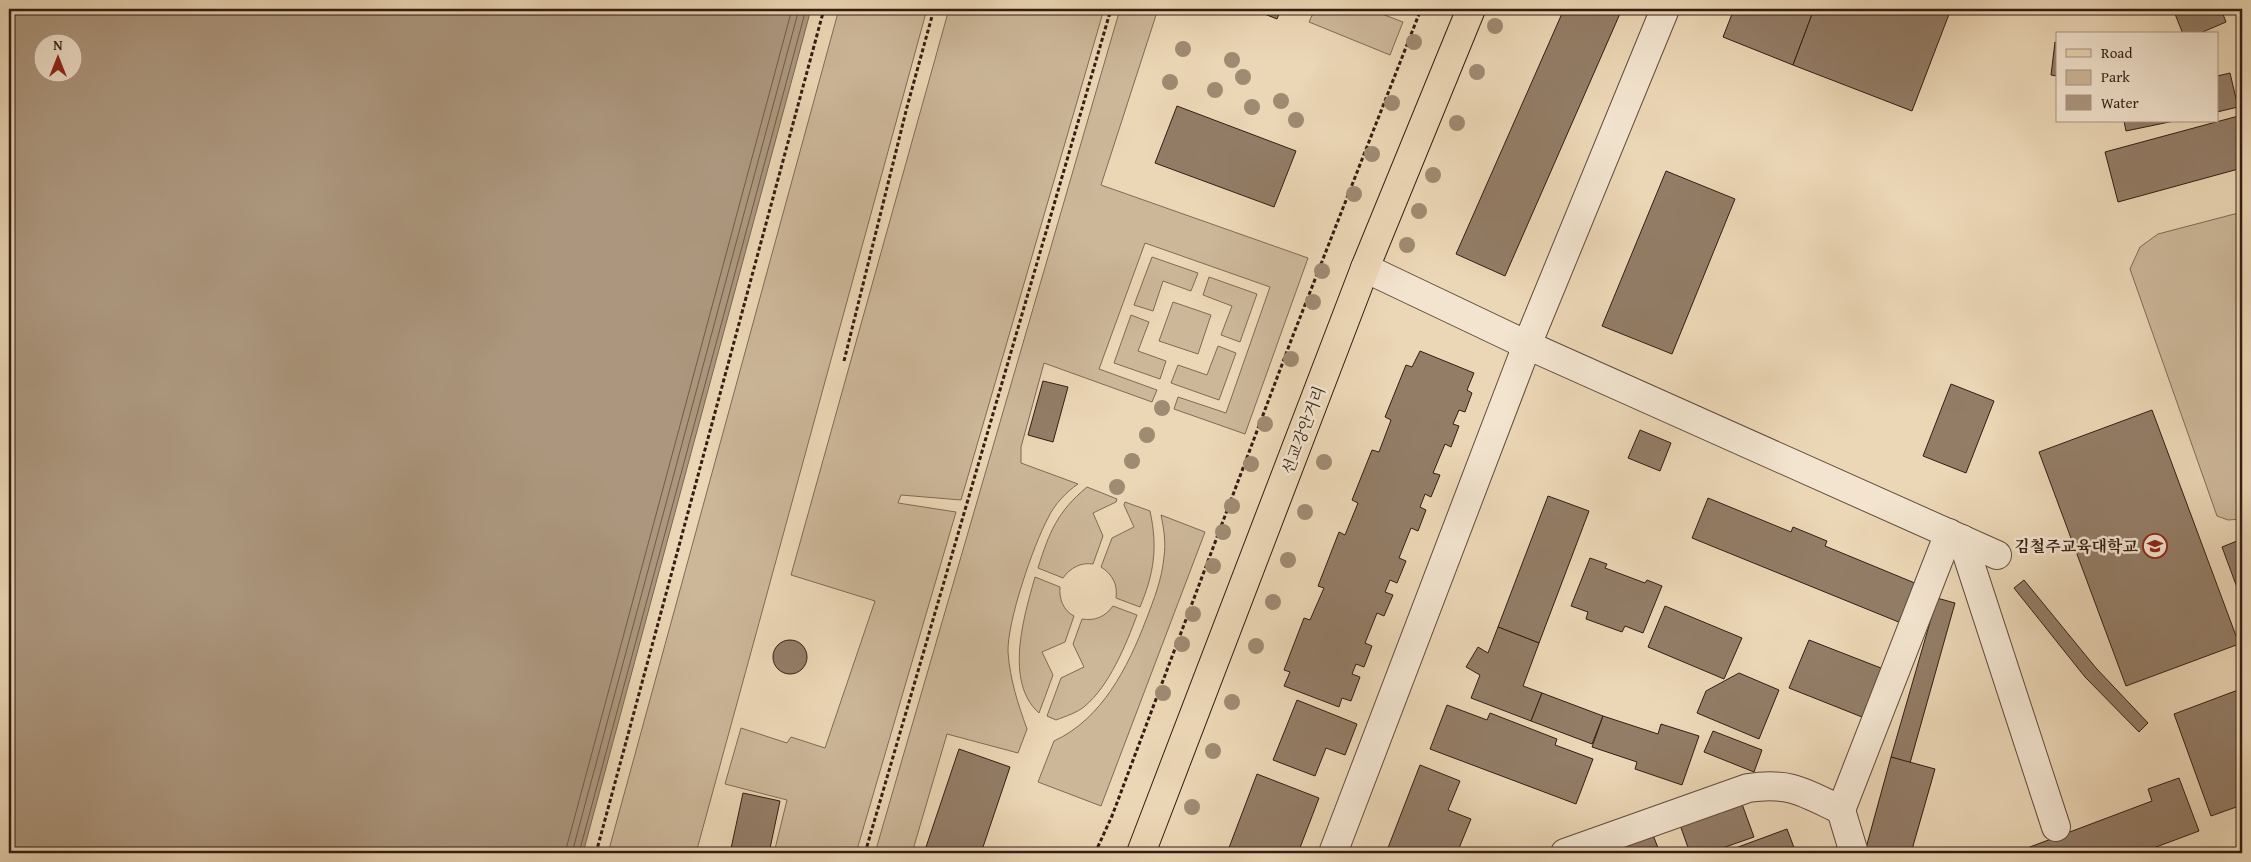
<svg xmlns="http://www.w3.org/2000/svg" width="2251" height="862" font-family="'Gentium Book Plus','Noto Serif KR',serif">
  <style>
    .green { fill: #ccb799; stroke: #806a56 }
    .water { fill: #ac977e; stroke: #7c6653; fill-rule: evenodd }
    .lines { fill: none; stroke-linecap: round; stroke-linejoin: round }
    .shore { stroke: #705a48; stroke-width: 1 }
    .building { fill: #937d67; stroke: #331d13 }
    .minor-casing { stroke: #614b3c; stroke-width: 30 }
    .major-casing { stroke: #331d13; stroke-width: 30 }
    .path { stroke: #331d13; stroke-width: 3; stroke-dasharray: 4 2.5; stroke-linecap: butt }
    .minor { stroke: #f2e4cf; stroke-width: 28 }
    .major { stroke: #ebd6b5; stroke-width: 28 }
    .tree { fill: #9f8a72 }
    .labels { text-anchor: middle; stroke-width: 5; stroke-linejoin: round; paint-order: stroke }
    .street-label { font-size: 16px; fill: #331d13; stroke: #f2e4cf }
    .poi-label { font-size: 16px; font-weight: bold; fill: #331d13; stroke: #f2e4cf; text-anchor: end }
  </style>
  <rect width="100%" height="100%" fill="#ebd6b5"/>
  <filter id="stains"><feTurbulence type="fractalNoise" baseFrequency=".004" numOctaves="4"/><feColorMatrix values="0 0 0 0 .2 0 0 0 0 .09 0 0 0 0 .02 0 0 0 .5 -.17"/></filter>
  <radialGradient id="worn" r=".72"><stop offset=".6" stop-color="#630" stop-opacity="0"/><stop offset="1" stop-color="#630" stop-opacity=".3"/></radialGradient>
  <!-- green -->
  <g class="green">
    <polygon points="839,9 927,9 696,853 608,853"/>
    <polygon points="949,9 1104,9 961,500 901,495 898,503 956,512 856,853 774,853 787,800 725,784 741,728 787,743 791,737 825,748 875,601 791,575"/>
    <path d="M1120,9h38l-57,176 207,73 -63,176 -71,-25 4,-12 48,16 44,-126 -125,-44 -46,126 58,21 -5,12 -108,-39 -23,84v16l57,21c-12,8 -24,21 -30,34 -15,28 -41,104 -40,134 2,28 10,52 19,77l-9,24 -71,-19 -35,119h-37z"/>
    <polygon points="1315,9 1369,9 1403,22 1390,55 1309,22"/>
    <polygon points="2242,212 2242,519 2228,520 2217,516 2130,269 2140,247 2158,234"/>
    <polygon points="1152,257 1198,273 1191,291 1163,281 1153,311 1134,305"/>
    <polygon points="1209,277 1257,294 1240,342 1221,335 1232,306 1203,295"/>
    <polygon points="1173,302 1211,315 1198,354 1159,341"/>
    <polygon points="1131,315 1149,322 1138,351 1166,361 1160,379 1114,363"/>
    <polygon points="1218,346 1236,353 1219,400 1171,383 1178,365 1207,375"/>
    <path d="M1087,487l30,12 -1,3 -23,11 10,23 -10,28c-12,-2 -23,4 -30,14l-25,-10c11,-35 19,-56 49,-81z"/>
    <path d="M1125,502l25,9c8,37 4,62 -10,96l-24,-9c2,-14 -4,-24 -15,-31l11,-29 22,-11 -10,-22z"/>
    <path d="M1161,515l44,17 -104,274 -63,-24 16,-41c48,-22 74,-74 92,-121 8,-21 16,-41 18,-63 2,-14 0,-28 -3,-42z"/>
    <path d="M1035,577l25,10c-1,12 3,23 14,29l-9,26 -23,10 11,23 -14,38c-35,-31 -15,-97 -4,-136z"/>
    <path d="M1113,606l24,9c-11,30 -28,71 -52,91 -8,7 -19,10 -29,14l-9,-4 14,-38 23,-11 -11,-23 9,-25c13,2 23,-2 31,-13z"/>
  </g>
  <!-- water -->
  <path class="water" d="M9,9h802l-228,844h-574zM42,42h30v30h-30z"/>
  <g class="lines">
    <!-- shore -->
    <g class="shore">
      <polyline points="565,853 792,9"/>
      <polyline points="572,853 799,9"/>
      <polyline points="579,853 806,9"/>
    </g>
  </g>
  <!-- building -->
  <g class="building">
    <polygon points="1252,9 1281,9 1277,19"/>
    <polygon points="1564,9 1622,9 1505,276 1456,254"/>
    <polygon points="1734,9 1814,9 1793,65 1723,37"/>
    <polygon points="1814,9 1951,9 1912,111 1793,65"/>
    <polygon points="2173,9 2221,9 2226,22 2198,34 2183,34"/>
    <polygon points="2055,42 2057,43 2057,76 2051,75"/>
    <polygon points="2230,73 2238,107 2217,112 2217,76"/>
    <polygon points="1177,106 1296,151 1274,207 1155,163"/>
    <polygon points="2242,115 2242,168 2118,202 2105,152"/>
    <polygon points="2124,121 2174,121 2126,131"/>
    <polygon points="1666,171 1735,199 1672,354 1602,326"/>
    <polygon points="1420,351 1474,373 1467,390 1472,393 1465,412 1459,410 1453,424 1459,426 1451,447 1445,444 1433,473 1440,475 1431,497 1425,494 1420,507 1426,510 1418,531 1411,528 1399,558 1406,561 1397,583 1390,580 1385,592 1393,595 1384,616 1377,613 1365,643 1372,646 1364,667 1356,664 1352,674 1360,677 1351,701 1342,698 1339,707 1284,686 1290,672 1284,670 1304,618 1310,620 1324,588 1318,586 1339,532 1345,535 1358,503 1352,500 1372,450 1379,452 1391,420 1385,417 1406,365 1412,367"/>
    <polygon points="1043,381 1068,387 1053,442 1028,435"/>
    <polygon points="1951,384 1994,401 1966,473 1923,456"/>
    <polygon points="2152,410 2239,644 2126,686 2039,452"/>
    <polygon points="1640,430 1671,443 1660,471 1628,458"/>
    <polygon points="1548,496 1589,511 1539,643 1498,627"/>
    <polygon points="1708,498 1791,532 1793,527 1827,541 1825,546 1922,586 1906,625 1692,538"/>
    <polygon points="2242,539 2242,601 2222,547"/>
    <polygon points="1590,558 1607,564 1605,568 1645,583 1647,580 1662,586 1643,633 1625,626 1622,632 1586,619 1588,612 1571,606"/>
    <polygon points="2024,580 2096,668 2148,723 2139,732 2085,677 2014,588"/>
    <polygon points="1937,598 1955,603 1910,763 1891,757"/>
    <polygon points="1665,606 1742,638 1724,679 1648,647"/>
    <polygon points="1498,627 1539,643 1523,686 1542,693 1531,721 1471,698 1480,675 1466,667 1478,647 1488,653"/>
    <polygon points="1809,640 1886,670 1867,719 1789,688"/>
    <circle cx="790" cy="657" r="17"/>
    <polygon points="1739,673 1779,690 1759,739 1697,713 1706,691"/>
    <polygon points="2238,690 2242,702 2242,805 2211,816 2174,714"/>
    <polygon points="1542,693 1603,716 1592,744 1531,721"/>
    <polygon points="1297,700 1357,724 1345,755 1326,748 1315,776 1273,760"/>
    <polygon points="1447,705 1487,720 1490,713 1557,739 1555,745 1593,759 1576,804 1430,749"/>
    <polygon points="1603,716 1658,734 1661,724 1699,736 1682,785 1635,769 1637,762 1592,747"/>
    <polygon points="1713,731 1762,750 1754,772 1704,752"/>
    <polygon points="959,749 1010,767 981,853 924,853"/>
    <polygon points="1891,757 1935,769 1911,853 1884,853 1866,848"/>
    <polygon points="1420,765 1460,781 1448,810 1471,819 1457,853 1386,853"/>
    <polygon points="1257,774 1319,798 1298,853 1227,853"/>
    <polygon points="2179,778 2199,831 2140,853 2014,853 2152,801 2148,789"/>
    <polygon points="743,793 780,801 769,853 730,853"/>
    <polygon points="1742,804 1754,837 1708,853 1690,853 1680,825"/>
    <polygon points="1787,829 1796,853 1722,853"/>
    <polygon points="1653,835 1660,853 1613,853 1612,849"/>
  </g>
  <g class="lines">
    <defs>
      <g id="minor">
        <polyline points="1365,268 1527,345 1997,555"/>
        <polyline points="1962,539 2056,827"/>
        <polyline points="1841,810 1949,533"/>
        <polyline points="1333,853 1527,345 1665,9"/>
        <path d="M1565,853l183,-65c43,-6 55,4 93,22l13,43"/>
      </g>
      <polyline id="major" points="1141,853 1365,268 1471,9"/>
    </defs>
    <!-- minor casing -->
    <use href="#minor" class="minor-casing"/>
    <!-- major casing -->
    <use href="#major" class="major-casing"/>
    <!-- path -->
    <g class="path">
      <polyline points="844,361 907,107 934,9"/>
      <polyline points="596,853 824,9"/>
      <polyline points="865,853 1111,9"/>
      <polyline points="1095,853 1112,816 1292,338 1421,9"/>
    </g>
    <!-- minor -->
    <use href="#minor" class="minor"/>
    <!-- major -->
    <use href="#major" class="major"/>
  </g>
  <!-- trees -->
  <g class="tree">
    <circle cx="1495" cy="26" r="8"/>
    <circle cx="1414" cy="42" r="8"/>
    <circle cx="1183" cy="49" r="8"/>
    <circle cx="1232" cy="60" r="8"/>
    <circle cx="1477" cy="72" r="8"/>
    <circle cx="1243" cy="77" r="8"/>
    <circle cx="1170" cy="82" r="8"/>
    <circle cx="1215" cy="90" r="8"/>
    <circle cx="1281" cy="101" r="8"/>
    <circle cx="1392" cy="103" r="8"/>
    <circle cx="1252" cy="107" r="8"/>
    <circle cx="1296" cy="120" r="8"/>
    <circle cx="1457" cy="123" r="8"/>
    <circle cx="1372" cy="154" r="8"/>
    <circle cx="1433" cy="175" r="8"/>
    <circle cx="1354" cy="194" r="8"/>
    <circle cx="1419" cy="211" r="8"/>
    <circle cx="1407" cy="245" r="8"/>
    <circle cx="1322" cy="271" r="8"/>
    <circle cx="1313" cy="302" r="8"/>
    <circle cx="1291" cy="359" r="8"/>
    <circle cx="1162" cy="408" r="8"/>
    <circle cx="1265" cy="424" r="8"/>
    <circle cx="1147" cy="435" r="8"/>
    <circle cx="1132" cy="461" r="8"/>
    <circle cx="1324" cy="462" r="8"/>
    <circle cx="1251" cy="464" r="8"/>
    <circle cx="1117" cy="487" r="8"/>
    <circle cx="1232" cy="506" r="8"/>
    <circle cx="1305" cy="512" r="8"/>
    <circle cx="1223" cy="532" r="8"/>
    <circle cx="1288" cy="560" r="8"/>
    <circle cx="1213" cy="566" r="8"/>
    <circle cx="1273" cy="602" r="8"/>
    <circle cx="1193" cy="614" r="8"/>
    <circle cx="1182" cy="644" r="8"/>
    <circle cx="1256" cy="646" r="8"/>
    <circle cx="1163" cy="693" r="8"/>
    <circle cx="1232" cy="702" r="8"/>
    <circle cx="1213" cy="751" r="8"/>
    <circle cx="1192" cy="807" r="8"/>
  </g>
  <!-- icons -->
  <defs>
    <symbol id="university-ring" viewBox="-11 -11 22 22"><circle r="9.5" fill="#f2e4cf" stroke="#8f2418" stroke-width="1.5"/><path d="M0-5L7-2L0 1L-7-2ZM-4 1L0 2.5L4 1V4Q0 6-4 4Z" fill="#8f2418"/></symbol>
  </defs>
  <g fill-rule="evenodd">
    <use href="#university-ring" x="2141" y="532" width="28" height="28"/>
  </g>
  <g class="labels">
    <!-- street labels -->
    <g class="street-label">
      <text transform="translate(1303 430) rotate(-69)" y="6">선교강안거리</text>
    </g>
    <!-- poi labels -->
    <g class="poi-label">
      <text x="2138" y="552">김철주교육대학교</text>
    </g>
  </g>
  <!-- margin -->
  <rect width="2251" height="862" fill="none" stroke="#ebd6b5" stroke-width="30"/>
  <rect x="10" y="10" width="2231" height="842" fill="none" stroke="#331d13" stroke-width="2.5"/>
  <rect x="15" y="15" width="2221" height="832" fill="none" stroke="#331d13"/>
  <!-- legend -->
  <rect x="2056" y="32" width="162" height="90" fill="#f2e4cf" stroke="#a69484"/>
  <rect x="2066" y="49" width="25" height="8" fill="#ebd6b5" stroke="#a69484"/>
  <text x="2101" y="58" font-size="15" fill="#331d13">Road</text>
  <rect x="2066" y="70" width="25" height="15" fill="#ccb799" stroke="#a69484"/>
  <text x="2101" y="82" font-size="15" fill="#331d13">Park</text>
  <rect x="2066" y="95" width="25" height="15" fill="#ac977e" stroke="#a69484"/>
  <text x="2101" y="108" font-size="15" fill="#331d13">Water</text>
  <!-- north arrow -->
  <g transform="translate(58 58)"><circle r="24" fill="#f2e4cf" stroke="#a69484"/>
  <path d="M0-4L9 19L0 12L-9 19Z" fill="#8f2418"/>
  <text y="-8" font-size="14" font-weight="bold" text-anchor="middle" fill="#331d13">N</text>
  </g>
  <rect width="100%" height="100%" filter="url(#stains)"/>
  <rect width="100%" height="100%" fill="url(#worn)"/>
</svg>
